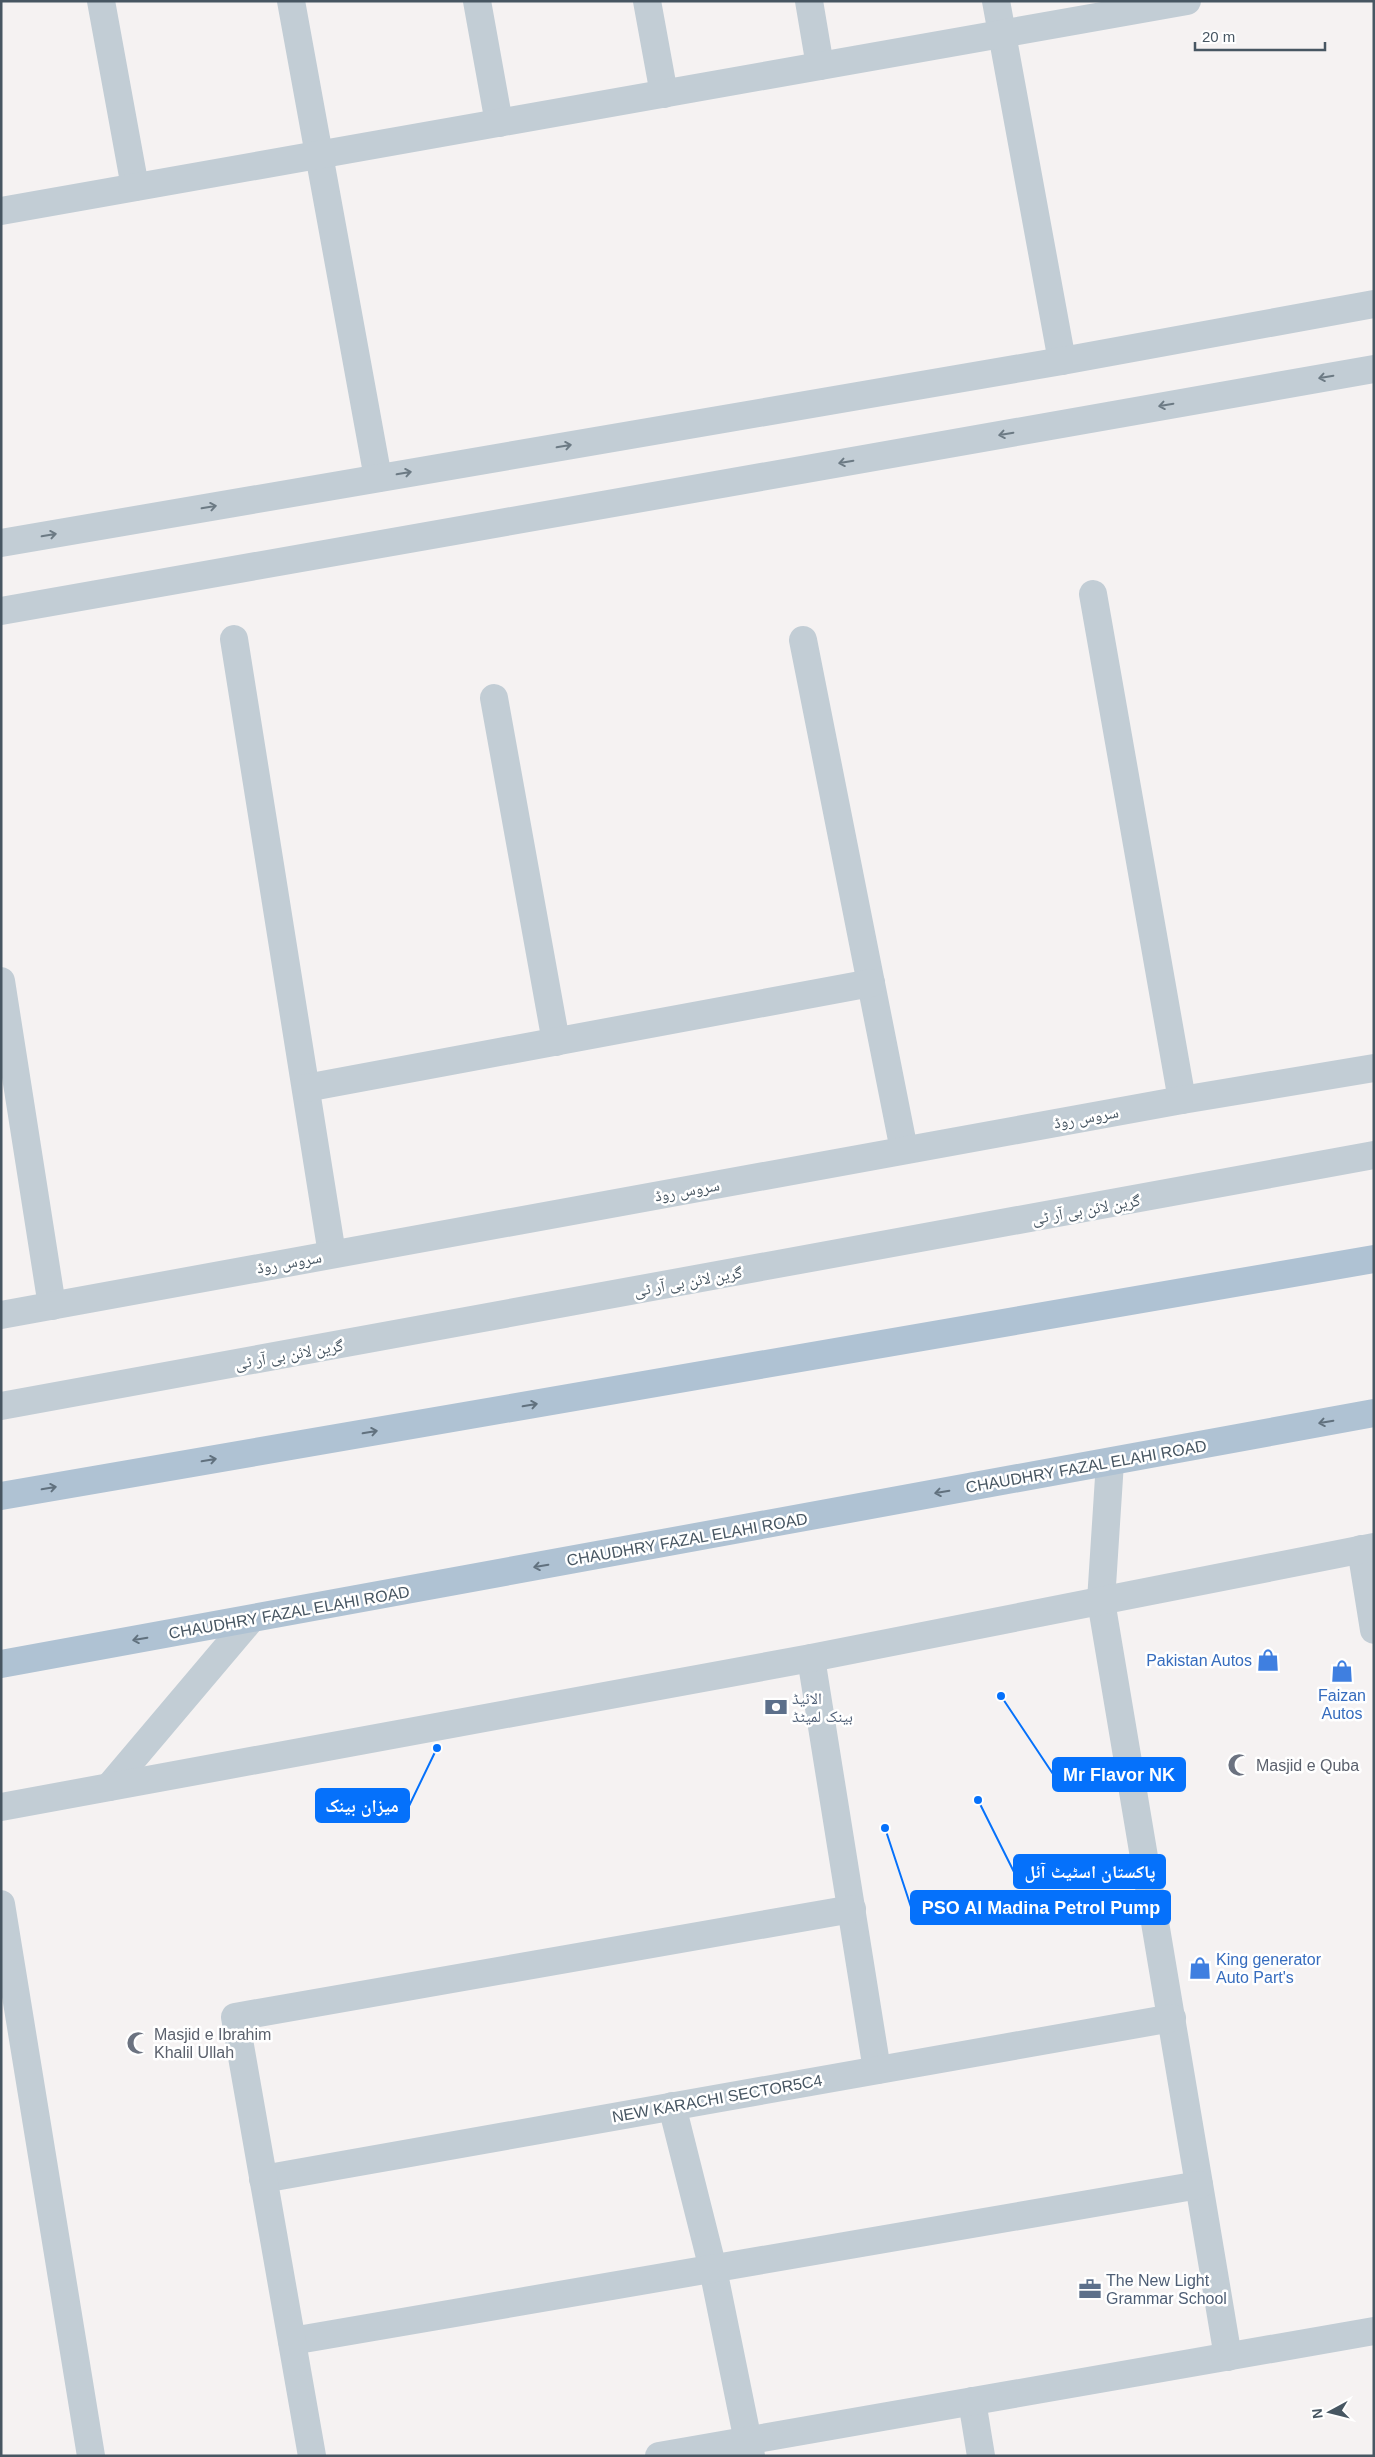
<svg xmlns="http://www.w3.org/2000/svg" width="1375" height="2457" font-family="Helvetica,'Noto Naskh Arabic',sans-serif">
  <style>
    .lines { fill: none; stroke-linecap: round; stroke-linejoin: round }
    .minor { stroke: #c2cdd5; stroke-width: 28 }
    .major { stroke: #afc2d3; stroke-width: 28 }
    .oneway { stroke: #6c7a84 }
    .oneway2 { stroke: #61717e }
    .labels { text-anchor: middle; stroke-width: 5; stroke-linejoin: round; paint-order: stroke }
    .street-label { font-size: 16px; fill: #475662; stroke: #fff }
    .shop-label { font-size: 16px; fill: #366cbe; stroke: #fff; text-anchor: end }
    .service-label { font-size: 16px; fill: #4e5e75; stroke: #fff; text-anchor: start }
    .worship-label { font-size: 16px; fill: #5b616d; stroke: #fff; text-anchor: start }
    .leader { fill: none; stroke: #0571fb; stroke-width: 2 }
    .callout-dot { fill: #0571fb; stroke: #fff; stroke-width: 2 }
    .callout { fill: #0571fb; stroke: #0571fb; stroke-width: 2 }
    .callout-label { font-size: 18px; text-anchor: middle; font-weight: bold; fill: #fff }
  </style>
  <rect width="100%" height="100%" fill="#f5f2f2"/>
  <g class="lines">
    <!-- minor -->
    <g class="minor">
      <polyline points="101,1 135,187"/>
      <polyline points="291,1 378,478"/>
      <polyline points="477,1 499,123"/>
      <polyline points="647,1 664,94"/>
      <polyline points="809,1 820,66"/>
      <polyline points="996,1 1062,361"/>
      <polyline points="1,211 1187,1"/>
      <polyline points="1,543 1062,361 1374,304"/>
      <polyline points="1093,594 1182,1100"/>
      <polyline points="1,611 1374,369"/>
      <polyline points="234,639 332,1254"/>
      <polyline points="803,640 904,1150"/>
      <polyline points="494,698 556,1042"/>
      <polyline points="1,981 52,1306"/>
      <polyline points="306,1088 871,983"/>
      <polyline points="1,1315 1182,1100 1374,1068"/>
      <polyline points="1,1406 1374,1155"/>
      <polyline points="1110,1462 1101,1601 1228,2357"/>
      <polyline points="1361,1549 1374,1630"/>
      <polyline points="811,1658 877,2070"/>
      <polyline points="109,1787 251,1619"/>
      <polyline points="1,1807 811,1658 1374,1547"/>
      <polyline points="1,1904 91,2456"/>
      <polyline points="672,2106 713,2269 751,2456"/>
      <polyline points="263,2179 1172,2018"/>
      <polyline points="292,2341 1199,2185"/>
      <polyline points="972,2401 981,2456"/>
      <polyline points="312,2456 235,2017 852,1909"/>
      <polyline points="659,2456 1374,2331"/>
    </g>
    <!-- major -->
    <g class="major">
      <polyline points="1,1496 1374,1259"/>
      <polyline points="1,1664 1374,1413"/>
    </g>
  </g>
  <!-- one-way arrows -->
  <defs><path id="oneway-shaft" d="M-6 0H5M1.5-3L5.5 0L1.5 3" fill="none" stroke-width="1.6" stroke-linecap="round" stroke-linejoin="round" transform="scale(1.25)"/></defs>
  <g class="oneway">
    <use href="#oneway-shaft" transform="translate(1326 377) rotate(170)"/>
    <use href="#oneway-shaft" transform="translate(1166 405) rotate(170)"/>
    <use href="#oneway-shaft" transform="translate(1006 434) rotate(170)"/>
    <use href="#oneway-shaft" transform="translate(564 446) rotate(-10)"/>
    <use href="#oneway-shaft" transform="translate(846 462) rotate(170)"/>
    <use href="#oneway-shaft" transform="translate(404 473) rotate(-10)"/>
    <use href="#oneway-shaft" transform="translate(209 507) rotate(-10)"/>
    <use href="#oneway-shaft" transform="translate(49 535) rotate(-10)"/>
  </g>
  <g class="oneway2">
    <use href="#oneway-shaft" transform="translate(530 1405) rotate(-10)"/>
    <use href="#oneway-shaft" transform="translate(1326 1422) rotate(170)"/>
    <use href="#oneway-shaft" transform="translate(370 1432) rotate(-10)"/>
    <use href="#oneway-shaft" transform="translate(209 1460) rotate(-10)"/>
    <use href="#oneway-shaft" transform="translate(49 1488) rotate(-10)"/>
    <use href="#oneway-shaft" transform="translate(942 1492) rotate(170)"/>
    <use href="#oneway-shaft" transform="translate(541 1566) rotate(170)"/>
    <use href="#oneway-shaft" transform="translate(140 1639) rotate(170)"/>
  </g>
  <!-- icons -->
  <defs>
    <symbol id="shop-bare" viewBox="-9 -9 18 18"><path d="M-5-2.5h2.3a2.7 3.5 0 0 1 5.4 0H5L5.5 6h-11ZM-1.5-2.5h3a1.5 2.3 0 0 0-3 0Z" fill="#3f7fe0" stroke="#fff" stroke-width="2.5" paint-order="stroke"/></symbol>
    <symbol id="bank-bare" viewBox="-9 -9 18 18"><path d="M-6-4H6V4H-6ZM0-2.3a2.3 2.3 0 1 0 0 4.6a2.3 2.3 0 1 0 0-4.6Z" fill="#5c6f8a" stroke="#fff" stroke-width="2.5" paint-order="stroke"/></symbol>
    <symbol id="mosque-bare" viewBox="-9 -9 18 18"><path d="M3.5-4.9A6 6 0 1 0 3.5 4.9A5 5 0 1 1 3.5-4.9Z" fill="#6b7280" stroke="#fff" stroke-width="2.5" paint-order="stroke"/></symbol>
    <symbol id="office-bare" viewBox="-9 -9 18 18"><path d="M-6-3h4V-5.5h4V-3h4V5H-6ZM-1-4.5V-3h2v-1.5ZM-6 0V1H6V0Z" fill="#5c6f8a" stroke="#fff" stroke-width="2.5" paint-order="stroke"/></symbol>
  </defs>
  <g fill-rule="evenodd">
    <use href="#shop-bare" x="1252" y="1644" width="32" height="32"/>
    <use href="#shop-bare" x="1326" y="1655" width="32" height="32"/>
    <use href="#bank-bare" x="760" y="1691" width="32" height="32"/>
    <use href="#mosque-bare" x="1223" y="1749" width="32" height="32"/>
    <use href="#shop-bare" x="1184" y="1952" width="32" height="32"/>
    <use href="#mosque-bare" x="122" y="2027" width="32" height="32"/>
    <use href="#office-bare" x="1074" y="2273" width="32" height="32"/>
  </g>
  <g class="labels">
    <!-- street labels -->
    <g class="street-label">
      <text transform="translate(1086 1117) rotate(-10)" y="6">سروس روڈ</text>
      <text transform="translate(687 1190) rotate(-10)" y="6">سروس روڈ</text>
      <text transform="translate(1086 1209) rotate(-10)" y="6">گرین لائن بی آر ٹی</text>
      <text transform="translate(289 1262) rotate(-10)" y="6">سروس روڈ</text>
      <text transform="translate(688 1281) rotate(-10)" y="6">گرین لائن بی آر ٹی</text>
      <text transform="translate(289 1354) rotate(-10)" y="6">گرین لائن بی آر ٹی</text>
      <text transform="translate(1086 1466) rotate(-10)" y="6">CHAUDHRY FAZAL ELAHI ROAD</text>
      <text transform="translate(687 1539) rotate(-10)" y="6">CHAUDHRY FAZAL ELAHI ROAD</text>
      <text transform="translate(289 1612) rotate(-10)" y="6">CHAUDHRY FAZAL ELAHI ROAD</text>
      <text transform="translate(717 2098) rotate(-10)" y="6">NEW KARACHI SECTOR5C4</text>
    </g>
    <!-- shop labels -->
    <g class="shop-label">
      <text x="1252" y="1666">Pakistan Autos</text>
      <text x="1342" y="1701" text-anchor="middle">Faizan<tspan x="1342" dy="18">Autos</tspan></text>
      <text x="1216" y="1965" text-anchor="start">King generator<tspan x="1216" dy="18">Auto Part's</tspan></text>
    </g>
    <!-- service labels -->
    <g class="service-label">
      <text x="792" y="1704">الائیڈ<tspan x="792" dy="18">بینک لمیٹڈ</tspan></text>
      <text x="1106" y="2286">The New Light<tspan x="1106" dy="18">Grammar School</tspan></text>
    </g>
    <!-- worship labels -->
    <g class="worship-label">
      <text x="1256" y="1771">Masjid e Quba</text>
      <text x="154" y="2040">Masjid e Ibrahim<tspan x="154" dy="18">Khalil Ullah</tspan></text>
    </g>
  </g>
  <!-- callouts -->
  <path class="leader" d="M1001 1696L1053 1774M437 1748L409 1806M978 1800L1014 1872M885 1828L911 1907"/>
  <g class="callout-dot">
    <circle cx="1001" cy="1696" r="5"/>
    <circle cx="437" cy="1748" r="5"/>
    <circle cx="978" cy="1800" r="5"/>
    <circle cx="885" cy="1828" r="5"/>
  </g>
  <g class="callout">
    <rect x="1053" y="1758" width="132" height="33" rx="5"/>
    <rect x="316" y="1789" width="93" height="33" rx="5"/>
    <rect x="1014" y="1855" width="151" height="33" rx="5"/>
    <rect x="911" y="1891" width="259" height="33" rx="5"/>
  </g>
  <g class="callout-label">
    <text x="1119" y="1781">Mr Flavor NK</text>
    <text x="362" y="1812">میزان بینک</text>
    <text x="1090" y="1878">پاکستان اسٹیٹ آئل</text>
    <text x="1041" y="1914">PSO Al Madina Petrol Pump</text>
  </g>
  <!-- border -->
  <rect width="1375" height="2457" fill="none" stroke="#475662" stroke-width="5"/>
  <!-- north arrow -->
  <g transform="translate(1330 2412) rotate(263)" stroke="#ffffff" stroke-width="4" paint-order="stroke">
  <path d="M0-4L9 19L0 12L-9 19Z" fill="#475662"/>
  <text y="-8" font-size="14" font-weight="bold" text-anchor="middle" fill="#475662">N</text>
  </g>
  <!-- scale -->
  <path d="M1195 42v8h130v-8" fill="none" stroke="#475662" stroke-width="2.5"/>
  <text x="1202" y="42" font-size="15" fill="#475662" stroke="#ffffff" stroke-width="4" paint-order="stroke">20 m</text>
</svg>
